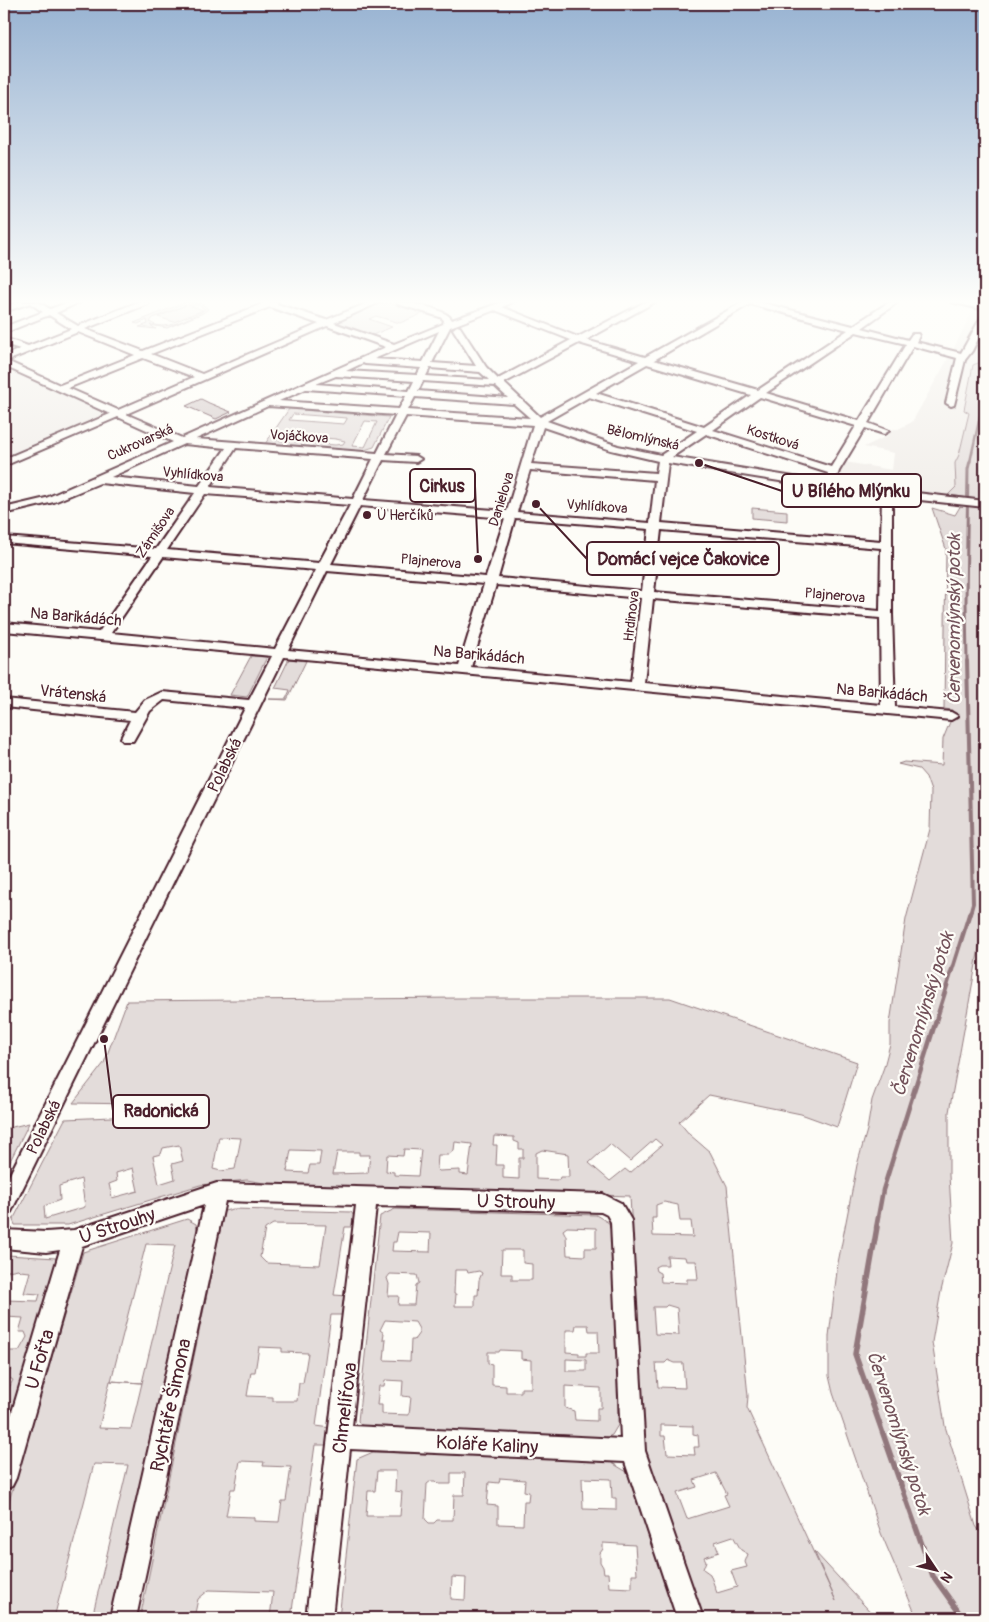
<svg xmlns="http://www.w3.org/2000/svg" width="989" height="1622" font-family="Pangolin,sans-serif">
  <style>
    .built { fill: #f0ece8 }
    .green { fill: #e3dcda; stroke: #967e82; fill-rule: evenodd }
    .lines { fill: none; stroke-linecap: round; stroke-linejoin: round }
    .stream-far4 { stroke: #91777b; stroke-width: 2.5 }
    .stream-far3 { stroke: #91777b; stroke-width: 3 }
    .stream-far2 { stroke: #91777b; stroke-width: 4 }
    .stream-far1 { stroke: #91777b; stroke-width: 4.5 }
    .stream { stroke: #91777b; stroke-width: 5.5 }
    .building { fill: #d0c5c4; stroke: #4a1f2b }
    .minor-casing { stroke: #4a1f2b; stroke-width: 4 }
    .minor { fill: #fdfcf7; fill-rule: evenodd }
    .poi-dot { fill: #4a1f2b; stroke: #fdfcf7; stroke-width: 2 }
    .labels { text-anchor: middle; stroke-width: 4.5; stroke-linejoin: round; paint-order: stroke }
    .far-street-label { font-size: 14px; fill: #4a1f2b; stroke: #fdfcf7 }
    .far-poi-label { font-size: 14px; fill: #4a1f2b; stroke: #fdfcf7; text-anchor: start }
    .street-label { font-size: 16px; fill: #4a1f2b; stroke: #fdfcf7 }
    .water-label { font-size: 18px; font-style: italic; fill: #73525a; stroke: #fdfcf7 }
    .near-street-label { font-size: 19px; fill: #4a1f2b; stroke: #fdfcf7 }
    .leader { fill: none; stroke: #4a1f2b; stroke-width: 2 }
    .callout-dot { fill: #4a1f2b; stroke: #fdfcf7; stroke-width: 2 }
    .callout { fill: #fdfcf7; stroke: #4a1f2b; stroke-width: 2 }
    .callout-label { font-size: 18px; text-anchor: middle; font-weight: bold; fill: #4a1f2b }
  </style>
  <rect width="100%" height="100%" fill="#fdfcf7"/>
  <filter id="ink" filterUnits="userSpaceOnUse"><feTurbulence type="fractalNoise" baseFrequency=".02" numOctaves="2"/><feDisplacementMap in="SourceGraphic" scale="10" xChannelSelector="R" yChannelSelector="G"/><feConvolveMatrix kernelMatrix="1 2 1 2 8 2 1 2 1" color-interpolation-filters="sRGB"/></filter>
  <g filter="url(#ink)">
    <!-- built -->
    <g class="built">
      <polygon points="974,308 985,310 985,351 981,362 972,366 964,409 970,413 959,455 955,463 956,487 948,495 833,482 845,462 892,470 894,453 864,447 887,436 893,429 898,429 912,422 953,350"/>
      <polygon points="14,371 62,392 111,414 4,459 4,375"/>
    </g>
    <!-- green -->
    <g class="green">
      <path d="M186,302l16,2 6,5 -5,4 -36,15 -17,-3 6,4 -17,-2 9,-3 -1,-4 -9,4 -4,-1zM186,305l-28,12 16,5 29,-12 -15,-5h11l6,4 -4,3c-13,6 -37,21 -51,10l3,-4z"/>
      <polygon points="390,303 424,313 400,323 376,316 369,319 392,327 370,336 332,324 379,304"/>
      <polygon points="985,351 985,500 948,495 956,487 955,463 959,455 969,413 964,410 973,365 981,362"/>
      <path d="M289,409l100,8 -15,30 -13,4 -96,-7zM293,414l54,4v1l-3,5 -55,-4zM365,421l12,1 -12,25 -13,-1zM280,434l56,5 9,2 -2,3 -8,1 -59,-5z"/>
      <polygon points="961,505 985,507 985,926 979,948 949,1112 949,1175 953,1243 941,1291 932,1342 945,1426 976,1526 985,1539 985,1618 917,1618 881,1533 833,1393 829,1376 829,1336 838,1263 857,1165 867,1130 872,1100 884,1067 890,1044 890,1023 906,919 930,829 931,791 926,777 919,769 898,764 904,762 942,765 943,739 952,717 952,710 944,709 946,549 932,508 955,515"/>
      <polygon points="752,508 787,511 787,521 752,518"/>
      <polygon points="251,656 267,657 247,697 230,695"/>
      <polygon points="289,659 306,661 287,700 269,699 286,699 290,690 275,688"/>
      <path d="M457,998h213l187,64 -20,65 -36,-13 -92,-19 -30,27 11,13 20,17 17,34 21,210 -1,12 89,193 -22,-50 62,67h-172l-60,-168 -14,-254 -355,-11 -28,-5 -47,5 -132,40h-53l-2,-5 52,-101 47,-2 27,-9 -2,-4 -64,-1 31,-40 23,-62zM494,1136l20,1v4l5,2v6h4v9h-4v21l-16,-1v-13h-7l1,-20h-4zM219,1137l22,1 -6,31 -14,2 -8,-2zM655,1139l7,6 -32,28 -5,-4 -15,12 -21,-18 21,-19 20,17zM455,1142l17,2 -4,31 -8,-1v-4l-21,1 -2,-2 1,-14h10l6,-5zM179,1145l4,16 -11,3 3,15 -16,5 -6,-28 8,-2 2,-6zM404,1149l17,1 -3,26 -24,-1v-3l-8,-1 1,-16 16,1zM291,1150l30,1 -2,14h-9l-2,8 -21,-1zM542,1150l26,4 1,23h-9l-1,3 -23,-1v-26zM337,1152h22v3h11l-2,18 -35,1zM133,1168l5,23 -26,7 -3,-14 8,-3 -1,-8zM81,1179l4,28 -40,12 -1,-13 16,-6 -1,-14zM664,1202l14,3 2,16h11l2,16 -40,-1 -1,-18h4v-13zM667,1256l18,1 1,4h10l2,18h-11v4l-26,-1 -1,-9 -4,-2 -1,-4 4,-2h9zM667,1305l10,3 2,27 -24,-1 -2,-27h12zM668,1360l7,3h8l2,25 -27,-1 -2,-24h9zM661,1425l32,1v8l5,1 1,12h-5l1,8 -28,-1 -2,-18h-4zM716,1473l11,21 -3,1 5,11 -42,13 -10,-26 20,-6 -3,-7zM733,1536l8,14 7,4 -3,8 2,5 -16,4 6,16 -20,6 -7,-19 -7,-5 3,-8 -2,-4 15,-5 -4,-10z"/>
      <polygon points="29,1123 4,1173 4,1129"/>
      <path d="M233,1209l118,3 6,8v7h-12l-11,68 14,1 -2,19h-15l-15,111 15,2 -2,17h-14l-24,173h-21l3,-26 -64,-2 -11,9 -4,19h-54l84,-407zM273,1224l53,1 -6,40 -54,-2 -6,-6 5,-28zM259,1347l23,1v4l26,1 -5,30h-4l-2,18h-24v-4l-26,-1 4,-24h4zM240,1461l24,1 -1,4 28,1 -5,34h-4l-3,21 -25,-1v-4l-28,-1 5,-27h4z"/>
      <path d="M395,1209l201,6 13,8 5,22 4,180 -6,10 -11,5 -238,-13 -5,-6 22,-205zM567,1227l29,1v20h-11v8l-18,-1 -1,-19 -3,-6zM398,1232l33,1 -1,19 -38,-1 1,-9h3zM502,1250h21v13l9,1v16h-20v-6h-11zM455,1270h12l1,3 11,-2 3,2 -3,7 -1,15h-3v11h-20l1,-12h-2zM390,1274l27,1 2,8 -3,2 -2,20h-16l1,-9h-11l1,-12 -2,-6zM385,1320l30,2 4,7v4l-5,7h-3l-1,21 -26,-1 2,-21h-3l1,-6 -4,-3zM576,1325h12l1,6h9l1,22h-13v3h-7v-3l-13,-1v-22h9zM500,1350l21,1v8l10,1v28h-10v4h-15v-6l-14,-1v-21l-4,-1v-11h11zM566,1359l20,1v11h-20zM385,1380l18,1 -1,15 9,1 -2,18 -27,-1v-9h-5l2,-19h5zM565,1386l36,2v20h-4v13l-22,-1 -1,-9 -9,-3z"/>
      <path d="M187,1219l9,5 2,10 -85,384h-21l36,-153 -34,-1 -40,154h-50v-100l79,-266zM146,1244l29,1 -33,138 -31,-2zM110,1381l32,2 -11,46 -32,-1z"/>
      <polygon points="7,1255 56,1258 59,1267 4,1446 4,1394 6,1394 13,1380 8,1377 11,1368 4,1368 4,1351 19,1351 27,1337 25,1332 19,1332 23,1318 5,1317 4,1322 4,1300 38,1301 40,1294 24,1293 30,1272 20,1271 18,1269 8,1271 4,1283 4,1257"/>
      <path d="M373,1452l234,8 20,12 49,146h-337l18,-159zM377,1471h19l-1,20 7,1 -2,24h-34l2,-25h7zM451,1473h14l-1,22h-10l-1,25h-16l-3,3h-5l-4,-4 2,-35 4,-3h5l3,3h12zM500,1478l25,2 -1,11 5,1 -1,9h-4l-1,24 -25,-1v-18l-11,-1 2,-23 10,1zM582,1478l29,1 1,19h4v12l-33,-1zM603,1543l32,2 2,29h-5v14l-23,-1 -1,-14h-4l-1,-6 -3,-5v-9l3,-4zM452,1577l14,1 -1,22 -14,-1z"/>
    </g>
    <g class="lines">
      <!-- stream-far4 -->
      <polyline class="stream-far4" points="970,462 985,393"/>
      <!-- stream-far3 -->
      <polyline class="stream-far3" points="967,662 966,602 968,469 970,461"/>
      <!-- stream-far2 -->
      <polyline class="stream-far2" points="967,661 973,903 970,914"/>
      <!-- stream-far1 -->
      <polyline class="stream-far1" points="876,1228 883,1190 970,912"/>
      <!-- stream -->
      <polyline class="stream" points="877,1227 855,1354 933,1576 963,1618"/>
    </g>
    <!-- building -->
    <polygon class="building" points="201,399 209,403 231,412 216,419 186,406"/>
    <g class="lines">
      <defs>
        <g id="minor">
          <path d="M19,302h19l12,7 19,-7h11l-24,11 22,13 60,-24h11l-1,2 -63,25 58,22 119,-47 -2,-2h18l-1,2 49,16 44,-18h10l-46,21 60,21 49,-20 1,-4 -4,-3 -42,-13 -1,-2c13,0 50,7 55,18l50,-18h11l-11,5 76,30 67,-35h10l-69,38 59,17 98,-55h16l94,24 36,-24h9l-36,26 46,12 4,-6h6l1,2 -3,6 45,11 20,-36 4,-2v10l-13,26 -7,9 -11,45 -3,1 -5,-3 11,-45 -44,-12 -45,77 21,8 -5,3 -19,-6 -26,43 -3,9 -5,3 154,18v6l-93,-10v118l3,92 56,5 7,4 -7,4 -667,-63 -273,555 -7,3v-29l241,-478 -81,-8 -14,11 -17,30h-10l-2,-3 9,-18 -126,-13v-8l131,13 10,-12 17,-8 87,8 23,-44 -268,-25v-8l95,9 53,-76 -148,-13v-6l152,12 39,-56 -95,-10 -46,19 -50,12v-6l42,-10 127,-56 -55,-25 -114,49v-7l106,-45 -106,-48v-10l16,-7 -16,-5v-6l24,8 43,-17 -22,-14 -45,18v-6l39,-15 -13,-9 -26,9v-5zM750,304l98,26 -90,60 -104,-30zM270,307l49,17 -117,50 -51,-20zM495,310l76,30 -73,39 -12,-12 -26,-40 -3,-1 -4,3 23,37 -44,-3 18,-36zM327,326l59,21 -204,91 -56,-24zM439,331l-16,31 -49,-3zM78,332l57,23 -75,30 -53,-24zM856,332l50,12 -47,77 -93,-28zM579,343l60,18 -99,56 -36,-34zM143,358l51,19 -76,33 -50,-22zM363,363l2,1 56,4 -4,7 -71,-4zM647,364l104,31 -47,32 -108,-34zM430,368l50,4 9,8 -63,-4zM336,376l78,5 -5,10 -93,-7zM423,381l72,5 13,12 -90,-7zM306,389l100,7 -7,13 -120,-8zM415,397l99,7 16,14 -122,-8zM589,397l108,34 -36,24 -43,-9 -71,-25zM760,397l96,29 -25,41 -118,-37zM268,406l128,9 -19,38 -181,-14zM406,416l127,9 -26,86 -144,-11 20,-40 33,2 5,-3 -5,-3 -30,-2zM543,427l68,23 47,11 -2,12 -125,-9zM706,434l122,39 -2,7 4,3 -158,-26zM184,444l42,4 -27,38 -88,-9zM236,448l137,11 -20,40 -143,-12zM668,463l161,26 53,6 -1,46 -220,-18zM530,470l125,10 -5,43 -133,-11zM205,494l145,11 -31,58 -152,-13zM360,506l145,12 -19,59 -155,-13zM515,518l134,11 -7,62 -144,-13zM661,530l220,18 -1,63 -226,-19zM163,557l153,13 -41,79 -164,-16zM327,571l157,13 -25,82 -171,-16zM496,585l145,13 -10,84 -160,-15zM653,599l227,19 1,87 -237,-22z"/>
          <polygon points="951,302 966,302 985,305 985,310"/>
          <path d="M217,1183l386,11 18,9 10,17 14,231 58,167h-26l-52,-156 -275,-13 -18,169h-26l50,-413 -131,-4 -89,417h-26l94,-413 -122,41 -66,232 -4,8 -8,4v-51l56,-189 -14,2 -42,-4v-18l42,2 28,-2zM376,1206l225,6 6,3 4,7 10,217 -269,-13z"/>
        </g>
      </defs>
      <!-- minor casing -->
      <use href="#minor" class="minor-casing"/>
      <!-- minor -->
      <use href="#minor" class="minor"/>
    </g>
  </g>
  <!-- sky -->
  <linearGradient id="sky" x2="0" y2="1"><stop stop-color="#98b3d2"/><stop offset="0.57" stop-color="#fefefb"/><stop offset="1" stop-color="#fefefb" stop-opacity="0"/></linearGradient>
  <rect width="989" height="529" fill="url(#sky)"/>
  <!-- markers -->
  <circle class="poi-dot" cx="367" cy="515" r="5"/>
  <g class="labels">
    <!-- far-street labels -->
    <g class="far-street-label">
      <text transform="translate(299 436) rotate(4)" y="5">Vojáčkova</text>
      <text transform="translate(643 437) rotate(13)" y="5">Bělomlýnská</text>
      <text transform="translate(773 437) rotate(18)" y="5">Kostková</text>
      <text transform="translate(140 442) rotate(-24)" y="5">Cukrovarská</text>
      <text transform="translate(193 474) rotate(5)" y="5">Vyhlídkova</text>
      <text transform="translate(501 499) rotate(-73)" y="5">Danielova</text>
      <text transform="translate(597 506) rotate(4)" y="5">Vyhlídkova</text>
      <text transform="translate(155 532) rotate(-56)" y="5">Zámišova</text>
      <text transform="translate(431 561) rotate(5)" y="5">Plajnerova</text>
      <text transform="translate(835 595) rotate(5)" y="5">Plajnerova</text>
      <text transform="translate(631 616) rotate(-83)" y="5">Hrdinova</text>
    </g>
    <!-- far-poi labels -->
    <g class="far-poi-label">
      <text x="377" y="520">U Herčíků</text>
    </g>
    <!-- street labels -->
    <g class="street-label">
      <text transform="translate(76 616) rotate(5)" y="6">Na Barikádách</text>
      <text transform="translate(479 654) rotate(5)" y="6">Na Barikádách</text>
      <text transform="translate(882 692) rotate(5)" y="6">Na Barikádách</text>
      <text transform="translate(73 693) rotate(6)" y="6">Vrátenská</text>
      <text transform="translate(224 765) rotate(-64)" y="6">Polabská</text>
      <text transform="translate(43 1127) rotate(-64)" y="6">Polabská</text>
    </g>
    <!-- water labels -->
    <g class="water-label">
      <text transform="translate(954 619) rotate(-90)" y="6">Červenomlýnský potok</text>
      <text transform="translate(923 1014) rotate(-73)" y="6">Červenomlýnský potok</text>
      <text transform="translate(899 1433) rotate(72)" y="6">Červenomlýnský potok</text>
    </g>
    <!-- near-street labels -->
    <g class="near-street-label">
      <text transform="translate(516 1201) rotate(1)" y="7">U Strouhy</text>
      <text transform="translate(117 1225) rotate(-18)" y="7">U Strouhy</text>
      <text transform="translate(39 1359) rotate(-74)" y="7">U Fořta</text>
      <text transform="translate(170 1405) rotate(-78)" y="7">Rychtáře Šimona</text>
      <text transform="translate(344 1408) rotate(-83)" y="7">Chmelířova</text>
      <text transform="translate(487 1444) rotate(3)" y="7">Koláře Kaliny</text>
    </g>
  </g>
  <!-- callouts -->
  <path class="leader" d="M478 559L475 486M699 463L782 491M536 504L587 559M104 1039L113 1111"/>
  <g class="callout-dot">
    <circle cx="478" cy="559" r="5"/>
    <circle cx="699" cy="463" r="5"/>
    <circle cx="536" cy="504" r="5"/>
    <circle cx="104" cy="1039" r="5"/>
  </g>
  <g class="callout">
    <rect x="410" y="469" width="65" height="33" rx="5"/>
    <rect x="782" y="474" width="139" height="33" rx="5"/>
    <rect x="587" y="542" width="192" height="33" rx="5"/>
    <rect x="113" y="1095" width="96" height="33" rx="5"/>
  </g>
  <g class="callout-label">
    <text x="442" y="492">Cirkus</text>
    <text x="851" y="497">U Bílého Mlýnku</text>
    <text x="683" y="565">Domácí vejce Čakovice</text>
    <text x="161" y="1117">Radonická</text>
  </g>
  <!-- margin -->
  <rect width="989" height="1622" fill="none" stroke="#fdfcf7" stroke-width="20"/>
  <rect x="10" y="10" width="969" height="1602" fill="none" stroke="#4a1f2b" stroke-width="2" filter="url(#ink)"/>
  <!-- north arrow -->
  <g transform="translate(936 1570) rotate(125)" stroke="#fdfcf7" stroke-width="4" paint-order="stroke">
  <path d="M0-4L9 19L0 12L-9 19Z" fill="#4a1f2b"/>
  <text y="-8" font-size="14" font-weight="bold" text-anchor="middle" fill="#4a1f2b">N</text>
  </g>
</svg>
